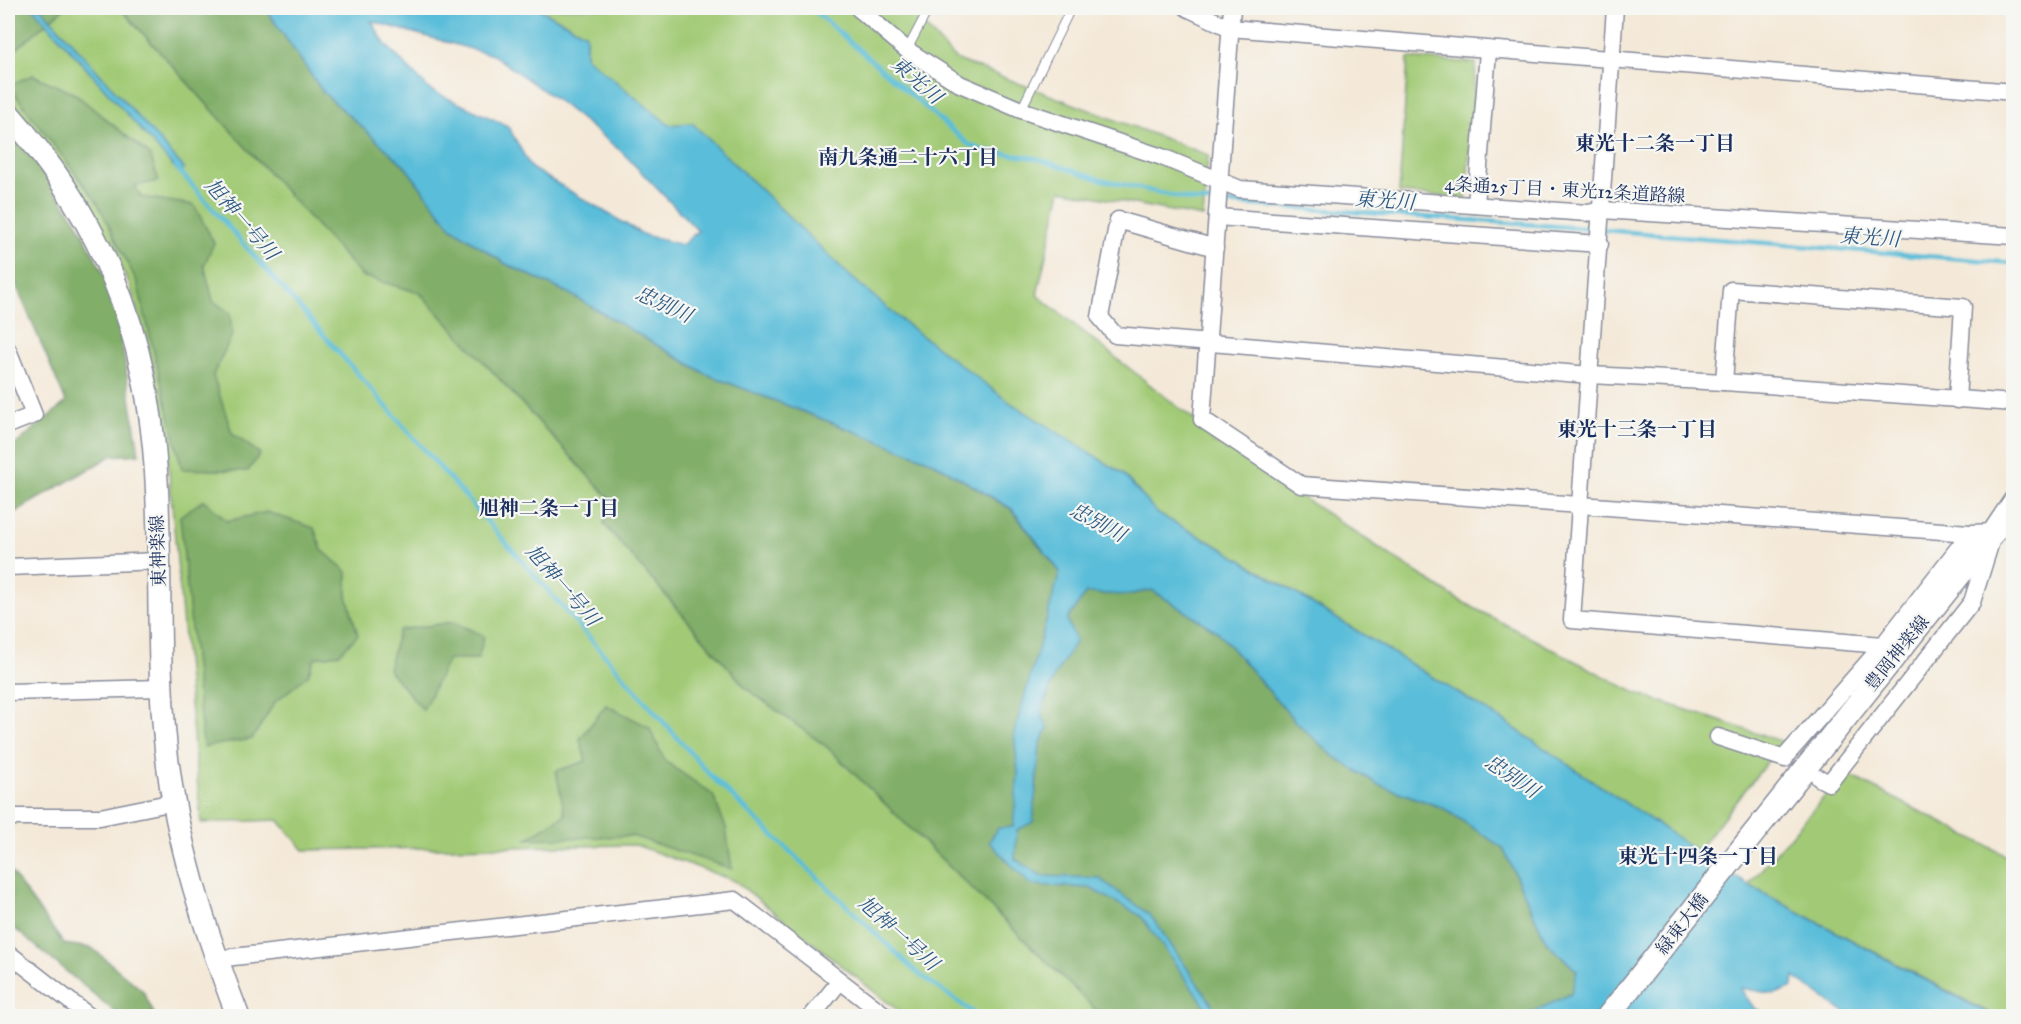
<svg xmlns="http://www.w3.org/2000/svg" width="2021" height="1024" font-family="'IM FELL Great Primer','Noto Serif JP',serif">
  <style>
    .green { fill: #a2ca76; stroke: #5e7c6a; stroke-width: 1.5 }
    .forest { fill: #81ae67; stroke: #4e6e62; stroke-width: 1.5 }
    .water { fill: #5abdd9; stroke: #3a769c; stroke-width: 1.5; fill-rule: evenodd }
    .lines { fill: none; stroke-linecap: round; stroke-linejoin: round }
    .stream { stroke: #5abdd9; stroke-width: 4.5 }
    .lane-casing { stroke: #888c9b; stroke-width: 10 }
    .street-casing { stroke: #888c9b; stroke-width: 19 }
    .secondary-casing { stroke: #888c9b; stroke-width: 25 }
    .lane { stroke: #fff; stroke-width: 8 }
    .street { stroke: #fff; stroke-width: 16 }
    .secondary { stroke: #fff; stroke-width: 22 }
    .labels { text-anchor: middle; stroke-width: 4.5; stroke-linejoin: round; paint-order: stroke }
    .street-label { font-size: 18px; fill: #1b2f5e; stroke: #f6f6f2 }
    .water-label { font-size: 20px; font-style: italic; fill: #2e5a83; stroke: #f6f6f2 }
    .neighbourhood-label { font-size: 20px; font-weight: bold; fill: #1b2f5e; stroke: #f6f6f2 }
  </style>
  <rect width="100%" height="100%" fill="#f6f6f2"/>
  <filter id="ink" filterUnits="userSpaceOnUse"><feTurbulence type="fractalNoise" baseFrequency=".0167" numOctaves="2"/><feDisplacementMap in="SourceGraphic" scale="12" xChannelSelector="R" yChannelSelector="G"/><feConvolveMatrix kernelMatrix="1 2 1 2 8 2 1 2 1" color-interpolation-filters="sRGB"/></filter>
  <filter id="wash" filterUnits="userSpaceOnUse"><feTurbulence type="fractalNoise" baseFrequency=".008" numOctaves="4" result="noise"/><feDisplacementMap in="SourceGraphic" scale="24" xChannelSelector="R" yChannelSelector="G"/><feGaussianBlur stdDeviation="1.35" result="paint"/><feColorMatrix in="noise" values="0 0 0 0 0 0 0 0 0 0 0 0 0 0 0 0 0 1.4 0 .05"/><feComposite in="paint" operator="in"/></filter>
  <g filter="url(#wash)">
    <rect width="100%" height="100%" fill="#f4e9d8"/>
    <!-- green -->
    <g class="green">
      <polygon points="64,8 120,8 362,275 420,293 610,499 604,524 747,689 827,747 1095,1009 1106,1016 905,1016 735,881 636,845 304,850 278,820 201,823 167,451 154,371 130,285 91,208 8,96 8,56"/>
      <polygon points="537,8 908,8 955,59 1208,155 1203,217 1061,190 1037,295 1192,418 1291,490 1457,599 1636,693 1783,742 1697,851 1502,720 1225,550 1158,514 1122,473 1012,404 905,323 586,57 586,34"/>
      <polygon points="1408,58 1476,63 1466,198 1399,193"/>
      <polygon points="1845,773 2013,859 2013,1016 1995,1016 1748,885"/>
    </g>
    <!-- forest -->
    <g class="forest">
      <polygon points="8,8 64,8 8,56"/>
      <polygon points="120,8 265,8 323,92 404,165 451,227 506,264 570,294 706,374 931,461 1011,509 1060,572 1127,595 1152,590 1218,632 1295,721 1332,755 1377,784 1443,808 1503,848 1547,943 1577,971 1572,994 1524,1016 1106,1016 1095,1009 827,747 747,689 604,524 610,499 420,293 362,276"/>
      <polygon points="33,75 75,94 150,155 159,181 135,186 141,197 194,205 214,243 204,265 213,301 230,313 232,335 213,375 232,433 260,454 248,471 182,469 137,282 97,202 8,85"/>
      <polygon points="8,127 24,146 77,222 114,294 139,454 111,456 10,515 8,548 8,451 66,402 8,266"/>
      <polygon points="204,500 227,521 267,512 314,528 322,550 347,572 347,596 358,635 339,654 315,658 308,675 275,702 252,739 203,747 180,516"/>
      <polygon points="453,622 484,636 478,659 448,659 423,710 388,669 399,630"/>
      <polygon points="606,705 649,727 665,761 713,795 726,828 732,869 632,836 527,839 565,815 556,771 586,761 580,739"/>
      <polygon points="8,868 64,944 92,948 143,991 155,1016 120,1016 8,923"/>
    </g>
    <!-- water -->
    <g class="water">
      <polygon points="33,8 41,8 184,168 179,173"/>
      <path d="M265,8h272l49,26v23l83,68 23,-2 158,153 55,47 107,81 110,69 36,41 67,36 277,170 246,165 245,131h-143l-56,-39 -1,10 -18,7 -35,-6 14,20 15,8h-245l47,-22 6,-23 -30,-28 -44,-95 -60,-40 -66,-24 -45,-29 -37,-34 -77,-89 -66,-42 -25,5 -41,-2 -19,27 9,21 -21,34 -14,38 7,15 -8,17 -7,77 -16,8 -2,29 27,17 57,2 52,38 61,88 3,12h-6l-3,-9 -65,-91 -51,-28 -59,-3 -42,-43 9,-14 15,-1 5,-53 -4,-41 46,-161 -48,-63 -81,-48 -225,-87 -136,-80 -64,-30 -55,-37 -47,-62 -81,-73zM371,21l122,34 68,48 61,49 76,79 -16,14 -38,-10 -113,-67 -23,-42 -78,-36 -45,-46z"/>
    </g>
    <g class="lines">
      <!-- stream -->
      <g class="stream">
        <polyline points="811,8 968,144 982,150 1035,158 1099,179 1195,201 1595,229"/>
        <polyline points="176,167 710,775 916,972 978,1016"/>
        <polyline points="1604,230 2014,263"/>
      </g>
    </g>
  </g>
  <g filter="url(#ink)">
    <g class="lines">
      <defs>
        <g id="lane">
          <polyline points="907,50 929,8"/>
          <polyline points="1021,110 1071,8"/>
        </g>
        <g id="street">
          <polyline points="858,8 907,50 960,84 1021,110 1162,157 1240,189 1588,213 1602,210 2014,236"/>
          <polyline points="1187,8 1230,28 2014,92"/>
          <polyline points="1232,8 1202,419 1301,485 1970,533 1994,532 1972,602 1829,783 1819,778"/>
          <polyline points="1615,8 1572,620 1883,645"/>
          <polyline points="1476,205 1488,51"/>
          <polyline points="1217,217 1600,244"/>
          <polyline points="1215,248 1118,220 1100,317 1115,335 1590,375 1724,382 2014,403"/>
          <polyline points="8,350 34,415 8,425"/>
          <polyline points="1724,382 1731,290 1963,307 1957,400"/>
          <polyline points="8,567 159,561"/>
          <polyline points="8,692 161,688"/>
          <polyline points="1718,737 1785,759"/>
          <polyline points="1784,758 1883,645 1970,533"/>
          <polyline points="8,817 100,817 174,802"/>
          <polyline points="8,953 89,1016"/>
          <polyline points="216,959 735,900 886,1016"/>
          <polyline points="812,1016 840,981"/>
        </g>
        <g id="secondary">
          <path d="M8,113c94,107 139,217 148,359 6,92 0,186 10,277 10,93 39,181 72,267"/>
          <polyline points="1608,1016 1994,532 2014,502"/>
        </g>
      </defs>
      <!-- lane casing -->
      <use href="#lane" class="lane-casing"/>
      <!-- street casing -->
      <use href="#street" class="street-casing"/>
      <!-- secondary casing -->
      <use href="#secondary" class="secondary-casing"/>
      <!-- lane -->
      <use href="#lane" class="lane"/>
      <!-- street -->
      <use href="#street" class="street"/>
      <!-- secondary -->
      <use href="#secondary" class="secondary"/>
    </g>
  </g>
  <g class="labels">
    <!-- street labels -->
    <g class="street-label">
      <text transform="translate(1565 190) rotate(3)" y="6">4条通25丁目・東光12条道路線</text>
      <text transform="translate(158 551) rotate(-92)" y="6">東神楽線</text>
      <text transform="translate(1897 653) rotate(-51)" y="6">豊岡神楽線</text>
      <text transform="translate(1682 924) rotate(-52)" y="6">緑東大橋</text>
    </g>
    <!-- water labels -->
    <g class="water-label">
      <text transform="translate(917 80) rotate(41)" y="7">東光川</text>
      <text transform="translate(1385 200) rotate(4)" y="7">東光川</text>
      <text transform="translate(242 219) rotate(49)" y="7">旭神一号川</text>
      <text transform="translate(1870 237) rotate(4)" y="7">東光川</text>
      <text transform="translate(664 304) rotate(25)" y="7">忠別川</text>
      <text transform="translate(1098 522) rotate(28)" y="7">忠別川</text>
      <text transform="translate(563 585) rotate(49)" y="7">旭神一号川</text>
      <text transform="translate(1512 776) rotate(34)" y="7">忠別川</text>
      <text transform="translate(899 933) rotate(42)" y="7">旭神一号川</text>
    </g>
    <!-- neighbourhood labels -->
    <g class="neighbourhood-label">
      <text x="1655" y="150">東光十二条一丁目</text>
      <text x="908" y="164">南九条通二十六丁目</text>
      <text x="1637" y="436">東光十三条一丁目</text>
      <text x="549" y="515">旭神二条一丁目</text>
      <text x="1698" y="863">東光十四条一丁目</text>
    </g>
  </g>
  <!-- margin -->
  <rect width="2021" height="1024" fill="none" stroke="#f6f6f2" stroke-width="30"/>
</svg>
